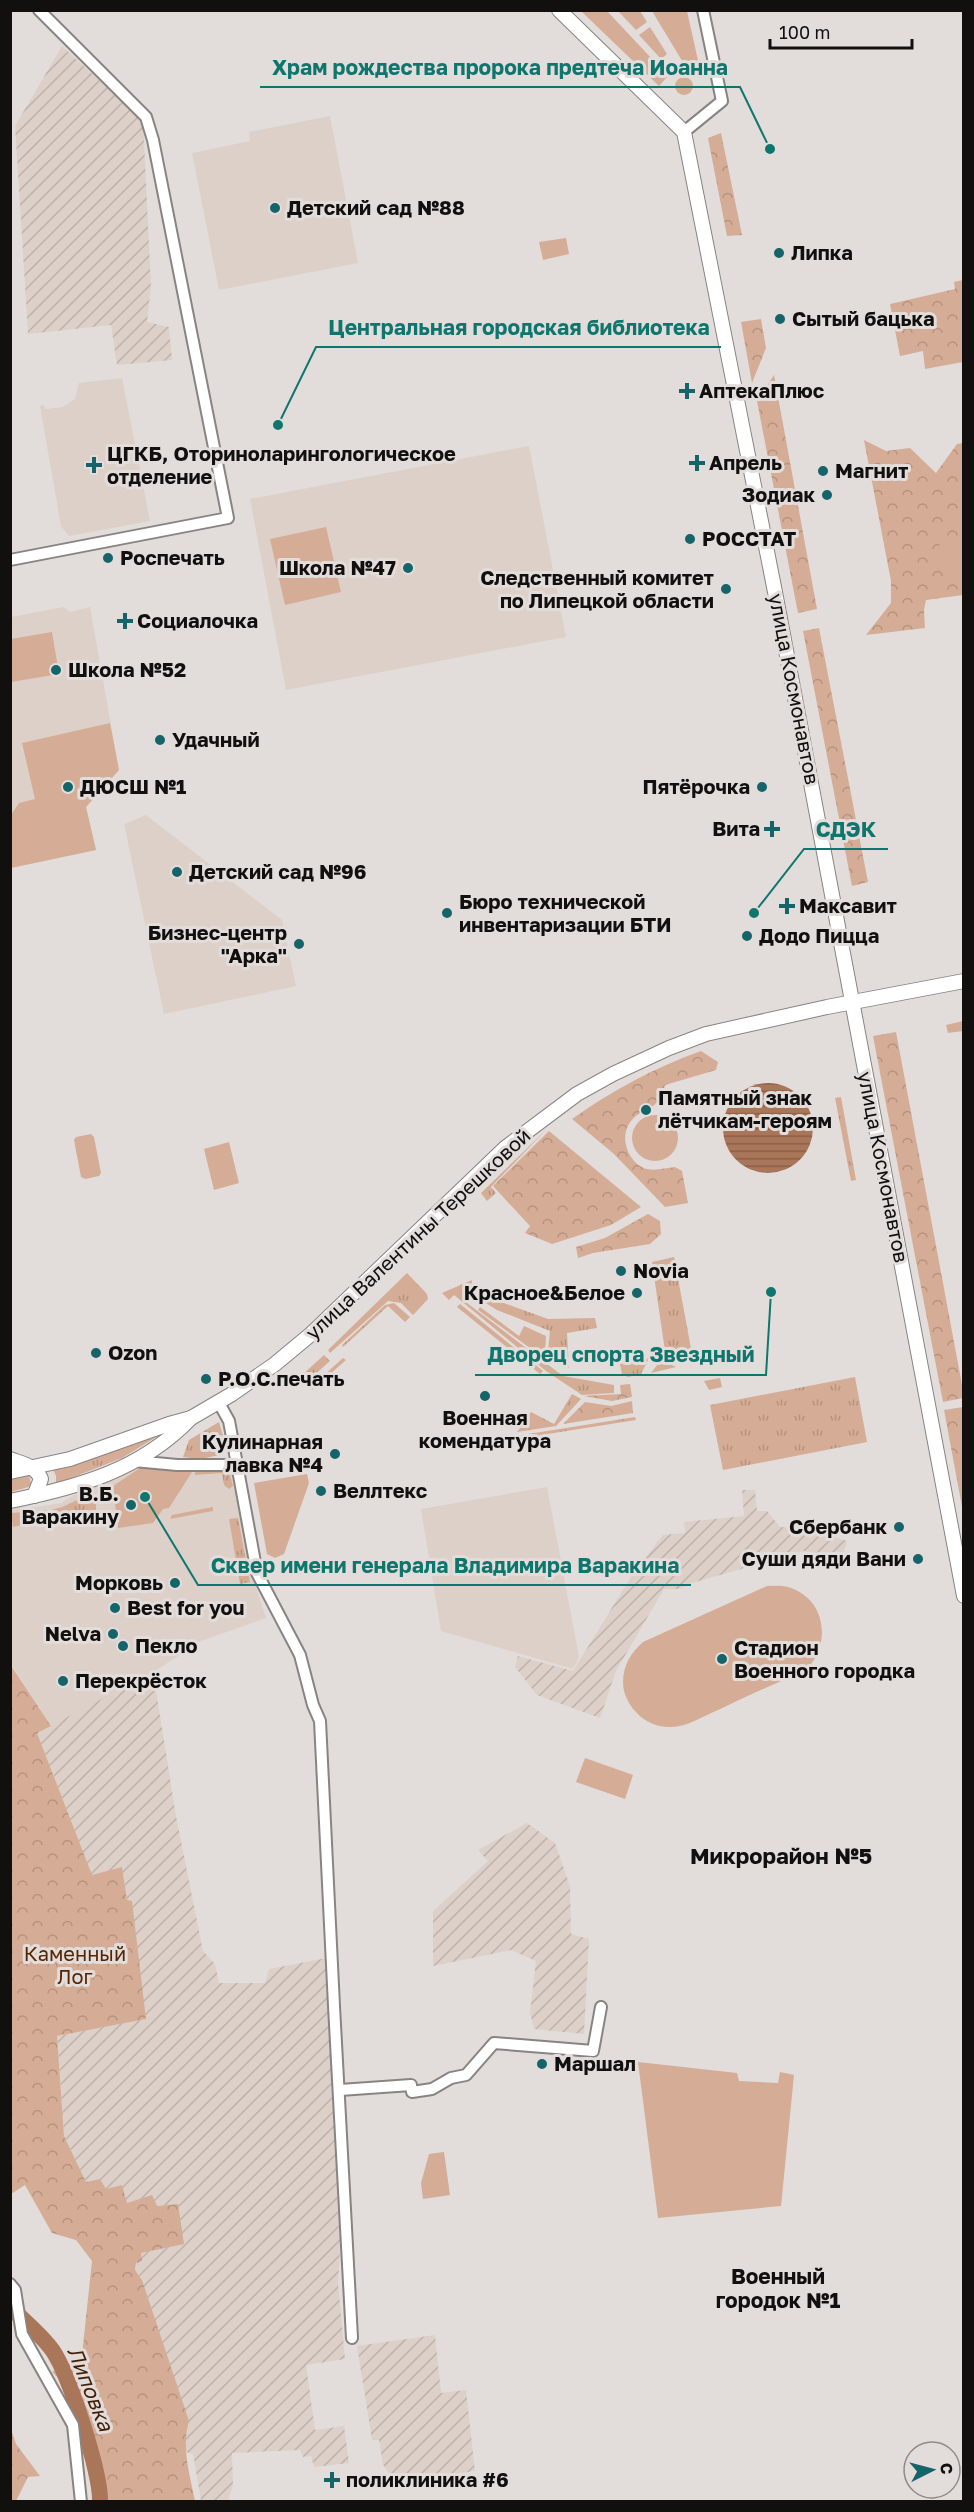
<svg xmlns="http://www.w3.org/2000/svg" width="974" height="2512" font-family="'Golos Text',sans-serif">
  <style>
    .built { fill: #ddd0c9 }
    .industrial { fill: url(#industrial-furrows) }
    .grass { fill: url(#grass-tufts) }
    .forest { fill: url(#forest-crowns) }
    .green { fill: #d5ac95 }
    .water { fill: url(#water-rules) }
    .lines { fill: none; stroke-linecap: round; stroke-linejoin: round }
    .river { stroke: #aa7659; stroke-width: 16 }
    .minor-casing { stroke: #898481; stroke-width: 14 }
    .secondary-casing { stroke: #898481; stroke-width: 16 }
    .minor { stroke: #fff; stroke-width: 10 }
    .secondary { stroke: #fff; stroke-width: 14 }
    .poi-dot { fill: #146469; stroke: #e2ddda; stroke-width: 2 }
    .labels { text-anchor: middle; stroke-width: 6; stroke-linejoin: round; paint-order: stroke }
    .poi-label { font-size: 20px; font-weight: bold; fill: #11100f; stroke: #e2ddda; text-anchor: start }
    .street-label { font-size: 20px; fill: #11100f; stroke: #e2ddda }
    .park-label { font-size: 20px; fill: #552400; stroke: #e2ddda }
    .neighbourhood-label { font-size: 21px; font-weight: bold; fill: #11100f; stroke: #e2ddda }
    .water-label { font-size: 21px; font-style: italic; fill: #421e07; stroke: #e2ddda }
    .quarter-label { font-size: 22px; font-weight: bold; fill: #11100f; stroke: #e2ddda }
    .leader { fill: none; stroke: #0f766e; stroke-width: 2 }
    .callout-dot { fill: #0f766e; stroke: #e2ddda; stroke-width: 2 }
    .callout-label { font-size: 21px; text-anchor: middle; font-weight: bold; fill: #0f766e; stroke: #e2ddda; stroke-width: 6; stroke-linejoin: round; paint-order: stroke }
  </style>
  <defs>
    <pattern id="industrial-furrows" width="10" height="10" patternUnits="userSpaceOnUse" patternTransform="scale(1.5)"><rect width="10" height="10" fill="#ddd0c9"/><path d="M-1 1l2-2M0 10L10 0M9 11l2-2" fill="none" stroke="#bdb2ab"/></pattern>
    <pattern id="grass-tufts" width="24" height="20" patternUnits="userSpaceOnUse" patternTransform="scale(1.5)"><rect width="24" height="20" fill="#d5ac95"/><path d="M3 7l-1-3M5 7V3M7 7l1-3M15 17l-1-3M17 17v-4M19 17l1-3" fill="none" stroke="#b6937f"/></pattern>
    <pattern id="forest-crowns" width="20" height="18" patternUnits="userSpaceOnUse" patternTransform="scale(1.5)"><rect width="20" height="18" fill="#d5ac95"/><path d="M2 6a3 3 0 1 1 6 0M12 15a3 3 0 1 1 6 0" fill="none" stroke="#b6937f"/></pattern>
    <pattern id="water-rules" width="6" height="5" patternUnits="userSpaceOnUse" patternTransform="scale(1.5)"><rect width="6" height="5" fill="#aa7659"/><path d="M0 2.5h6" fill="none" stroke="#895f48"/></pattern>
  </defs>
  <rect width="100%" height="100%" fill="#e2ddda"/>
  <!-- built -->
  <g class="built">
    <polygon points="330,116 358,263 219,290 192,153 250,141 249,132"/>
    <polygon points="122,378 150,521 69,536 61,526 40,406 44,405 45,409 63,407 75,399 79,383"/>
    <polygon points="529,446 566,637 286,690 250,499"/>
    <polygon points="63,607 70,612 90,607 119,770 86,807 96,850 11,868 11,617"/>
    <polygon points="146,815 282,920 296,986 164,1014 124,824"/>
    <polygon points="156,1466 235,1468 252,1575 266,1618 201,1641 143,1679 51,1726 11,1664 11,1507 36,1507 61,1503 82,1490 137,1467"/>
    <polygon points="547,1487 579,1657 573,1669 441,1631 421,1509"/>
  </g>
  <!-- industrial -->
  <g class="industrial">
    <polygon points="62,46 143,121 151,286 147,322 169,327 172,360 117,365 111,325 28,334 15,126"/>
    <polygon points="742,1490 755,1490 757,1511 767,1511 780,1527 811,1529 847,1541 841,1563 804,1551 692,1583 679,1589 664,1589 616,1671 600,1718 537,1695 515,1667 518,1656 573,1671 634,1572 663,1535 685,1533 684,1522 744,1516"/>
    <polygon points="153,1672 176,1816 203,1951 215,1964 219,1983 265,1983 269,1969 326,1958 342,2218 338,2283 345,2359 306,2365 315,2430 344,2426 349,2463 314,2467 311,2456 303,2457 300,2450 232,2453 233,2485 228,2501 201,2501 193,2454 186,2452 185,2433 142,2280 135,2270 140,2253 178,2204 157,2206 127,2203 105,2189 86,2182 64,2136 57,2036 145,2019 131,1901 127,1901 122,1868 92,1876 37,1733"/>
    <polygon points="527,1823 555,1843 570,1886 571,1934 589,1939 584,2034 534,2029 530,2012 536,1961 511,1950 433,1966 433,1911 488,1861 478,1850"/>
    <polygon points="435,2335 441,2393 466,2390 475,2471 395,2482 383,2465 379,2440 372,2440 357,2346"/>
  </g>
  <!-- grass -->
  <g class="grass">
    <polygon points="841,1097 856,1180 851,1181 835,1098"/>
    <polygon points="546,1130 491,1187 496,1193 487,1201 481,1193"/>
    <polygon points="674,1257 693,1359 665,1351 652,1262"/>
    <polygon points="407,1273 427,1294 428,1299 413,1315 401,1303 388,1301 330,1353 328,1350"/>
    <polygon points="472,1280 470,1299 467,1303 563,1376 614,1385 614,1393 582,1395 546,1371 454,1295 449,1300 442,1293"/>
    <polygon points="476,1292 485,1295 488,1293 501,1302 548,1319 595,1318 597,1328 567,1333 569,1368 548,1351 550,1331 497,1310 476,1297"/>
    <polygon points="394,1303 410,1317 405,1322 388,1306 343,1347 342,1345 385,1305"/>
    <polygon points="460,1304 543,1371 540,1374 457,1307"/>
    <polygon points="324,1355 330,1361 311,1378 315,1383 343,1358 346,1360 312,1390 301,1376"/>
    <polygon points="649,1358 641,1374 628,1377 622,1374 620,1364"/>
    <polygon points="661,1360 676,1367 651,1373"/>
    <polygon points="855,1377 867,1442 723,1470 710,1405"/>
    <polygon points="720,1378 722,1387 709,1390 704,1381"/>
    <polygon points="572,1394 581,1399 556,1426 517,1432 531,1412 554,1424"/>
    <polygon points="635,1417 636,1420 491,1443 490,1440"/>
    <polygon points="219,1422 225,1443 220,1455 200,1459 183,1457 189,1440"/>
    <polygon points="171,1428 122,1458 56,1484 56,1476 52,1467 124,1448"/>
    <polygon points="223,1470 230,1475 233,1486 229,1489 224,1485 222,1473 195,1475 195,1472"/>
    <polygon points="29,1476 32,1486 11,1492 11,1478"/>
    <polygon points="86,1496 90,1496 96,1500 96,1511 53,1518 51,1510 62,1507"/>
    <polygon points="213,1507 213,1511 170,1519 172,1515"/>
    <polygon points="47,1510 50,1519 13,1527 11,1513"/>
    <polygon points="238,1518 250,1582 240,1584 229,1519"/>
  </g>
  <!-- forest -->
  <g class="forest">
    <polygon points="721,133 742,235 727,236 708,138"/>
    <polygon points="963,280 963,362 925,369 923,351 900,356 890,304 955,289 954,282"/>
    <polygon points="761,319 766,348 752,383 741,322"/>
    <polygon points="774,375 817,609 798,613 757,401"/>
    <polygon points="864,440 886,451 910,448 936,473 957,444 963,443 963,595 926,600 924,610 925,628 866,635 891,603 891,581"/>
    <polygon points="819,628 868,882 852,886 803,631"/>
    <polygon points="963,1021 963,1031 948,1033 946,1025"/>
    <polygon points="896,1032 963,1390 963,1398 943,1402 873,1036"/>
    <path d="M701,1051l17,11 -2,8 -51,15c-7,30 -23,19 -36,39 -10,15 1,41 18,45 9,2 19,-1 28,-2l7,4 6,32 -23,4 -51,-53 -42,-35c41,-29 82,-51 129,-68z"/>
    <polygon points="549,1131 641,1207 611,1225 552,1244 525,1233 530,1226 493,1186"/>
    <polygon points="648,1214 660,1221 661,1234 650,1244 593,1253 578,1258 576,1247 605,1238"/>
    <polygon points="630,1384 632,1397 612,1401 584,1396 621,1394 620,1385"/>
    <polygon points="632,1401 633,1413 563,1424 585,1402 611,1406"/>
    <polygon points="963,1407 964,1407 963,1512 944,1410"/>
    <path d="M10,1664l41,62 -14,7 55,142 30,-8 5,33 5,1 14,118 -89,17 7,100 22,46 14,-3 6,10 16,-4 5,18 25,-8 5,11 21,-2 6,40 -43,9 1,8 -6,2 -1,7 7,10 47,141c-8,26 1,54 6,80h-101l-23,-111 -19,-18 30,-17 10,-94 -16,-21 -24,-7 -27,-48 -14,9z"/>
    <polygon points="11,2429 16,2444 40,2476 28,2477 16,2501 11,2501"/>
  </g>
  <!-- green -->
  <g class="green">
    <polygon points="581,11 607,11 668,76 659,86"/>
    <polygon points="618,11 640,11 647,22 636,30"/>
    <polygon points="652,11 687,11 699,65 687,69"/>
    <polygon points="650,27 667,54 661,59 639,35"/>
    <circle cx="684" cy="86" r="9"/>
    <polygon points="566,238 569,254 543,260 539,242"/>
    <polygon points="326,527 341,592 285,605 270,539"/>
    <polygon points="963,537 963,569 941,571 939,539"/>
    <polygon points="52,632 59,674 11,682 11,639"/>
    <polygon points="110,723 119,770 86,807 96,850 11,868 11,815 19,803 35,799 22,743"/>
    <circle cx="655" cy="1138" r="23"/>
    <polygon points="91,1134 94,1137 101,1173 99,1176 85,1179 81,1177 74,1140 76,1137"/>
    <polygon points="229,1142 239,1183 214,1190 204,1149"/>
    <polygon points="480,1307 519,1336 524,1326 546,1336 545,1353 541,1356 478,1310"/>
    <polygon points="156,1467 192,1472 169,1508 163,1509 153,1523 118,1528 113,1486 140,1468"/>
    <polygon points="307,1474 309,1483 284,1554 275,1558 267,1554 254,1483"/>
    <path d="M767,1586c8,0 16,-1 24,2 36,13 40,57 15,82 -30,13 -59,26 -88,40 -15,6 -31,17 -47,17 -22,1 -41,-15 -47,-36 -4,-20 5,-37 19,-49z"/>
    <polygon points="585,1758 633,1775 625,1799 576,1782"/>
    <polygon points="638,2062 737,2073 739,2081 778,2083 780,2072 794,2075 781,2206 658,2218"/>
    <polygon points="444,2152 450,2195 423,2199 421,2183 429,2154"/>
  </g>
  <!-- water -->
  <circle class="water" cx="768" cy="1128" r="45"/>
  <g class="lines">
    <!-- river -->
    <path class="river" d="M10,2307c14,14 32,28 43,44 16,24 48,122 47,151"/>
    <defs>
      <g id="minor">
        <polyline points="684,132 722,101 703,10"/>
        <polyline points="10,560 228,518 153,140 146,117 39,10"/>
        <path d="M219,1403l10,18 28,152 43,82 13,50 7,16c9,206 21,411 32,617"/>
        <polyline points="134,1461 177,1465 237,1465"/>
        <polyline points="340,2090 411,2085 412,2092 432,2089 451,2078 466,2075 494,2043 593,2051 601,2007"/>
        <polyline points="10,2284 15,2290 22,2334 73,2425 81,2502"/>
      </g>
      <g id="secondary">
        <polyline points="559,10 684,132 775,592 964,1596"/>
        <path d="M10,1459c13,5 26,7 31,20l-7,17"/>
        <polyline points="10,1472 70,1459 169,1424 191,1418 232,1394 275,1364 310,1335 505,1148 577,1094 613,1074 669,1048 706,1034 827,1007 964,981"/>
        <path d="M10,1501c69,-14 131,-31 181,-83"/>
      </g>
    </defs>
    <!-- minor casing -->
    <use href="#minor" class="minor-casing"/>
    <!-- secondary casing -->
    <use href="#secondary" class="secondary-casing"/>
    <!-- minor -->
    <use href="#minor" class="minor"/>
    <!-- secondary -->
    <use href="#secondary" class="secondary"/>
  </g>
  <!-- markers -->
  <g class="poi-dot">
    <circle cx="275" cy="208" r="6"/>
    <circle cx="779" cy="253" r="6"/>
    <circle cx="780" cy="319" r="6"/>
    <path d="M684 382h6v6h6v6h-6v6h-6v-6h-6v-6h6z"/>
    <path d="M694 454h6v6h6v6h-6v6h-6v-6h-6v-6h6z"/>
    <path d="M91 456h6v6h6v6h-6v6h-6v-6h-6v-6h6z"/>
    <circle cx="823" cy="471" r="6"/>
    <circle cx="827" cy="495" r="6"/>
    <circle cx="690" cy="539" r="6"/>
    <circle cx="108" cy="558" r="6"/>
    <circle cx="408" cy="568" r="6"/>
    <circle cx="726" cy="589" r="6"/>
    <path d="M122 612h6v6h6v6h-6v6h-6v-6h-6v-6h6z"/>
    <circle cx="56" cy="670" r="6"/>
    <circle cx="160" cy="740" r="6"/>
    <circle cx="68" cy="787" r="6"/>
    <circle cx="762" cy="787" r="6"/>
    <path d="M769 820h6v6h6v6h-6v6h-6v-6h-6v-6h6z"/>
    <circle cx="177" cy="872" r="6"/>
    <path d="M784 897h6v6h6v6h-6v6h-6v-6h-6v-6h6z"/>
    <circle cx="447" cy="913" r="6"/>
    <circle cx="747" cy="936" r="6"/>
    <circle cx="299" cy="944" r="6"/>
    <circle cx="646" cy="1110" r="6"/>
    <circle cx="621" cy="1271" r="6"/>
    <circle cx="637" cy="1293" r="6"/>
    <circle cx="96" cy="1353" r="6"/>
    <circle cx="206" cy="1379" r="6"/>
    <circle cx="485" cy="1396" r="6"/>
    <circle cx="335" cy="1454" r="6"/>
    <circle cx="321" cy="1491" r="6"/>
    <circle cx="131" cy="1505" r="6"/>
    <circle cx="899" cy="1527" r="6"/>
    <circle cx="918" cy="1559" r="6"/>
    <circle cx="175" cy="1583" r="6"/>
    <circle cx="115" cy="1608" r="6"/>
    <circle cx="113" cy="1634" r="6"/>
    <circle cx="123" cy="1646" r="6"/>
    <circle cx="722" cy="1659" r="6"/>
    <circle cx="63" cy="1681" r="6"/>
    <circle cx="542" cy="2064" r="6"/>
    <path d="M329 2471h6v6h6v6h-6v6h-6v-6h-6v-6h6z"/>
  </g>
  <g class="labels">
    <!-- poi labels -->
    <g class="poi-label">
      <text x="287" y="215">Детский сад №88</text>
      <text x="791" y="260">Липка</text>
      <text x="792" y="326">Сытый бацька</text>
      <text x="699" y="398">АптекаПлюс</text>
      <text x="107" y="461">ЦГКБ, Оториноларингологическое<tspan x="107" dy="23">отделение</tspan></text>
      <text x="709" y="470">Апрель</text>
      <text x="835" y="478">Магнит</text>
      <text x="815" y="502" text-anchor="end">Зодиак</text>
      <text x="702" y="546">РОССТАТ</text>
      <text x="120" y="565">Роспечать</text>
      <text x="396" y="575" text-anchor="end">Школа №47</text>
      <text x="714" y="585" text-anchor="end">Следственный комитет<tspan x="714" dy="23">по Липецкой области</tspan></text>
      <text x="137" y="628">Социалочка</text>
      <text x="68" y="677">Школа №52</text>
      <text x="172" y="747">Удачный</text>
      <text x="80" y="794">ДЮСШ №1</text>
      <text x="750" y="794" text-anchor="end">Пятёрочка</text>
      <text x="760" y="836" text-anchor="end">Вита</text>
      <text x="189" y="879">Детский сад №96</text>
      <text x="459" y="909">Бюро технической<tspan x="459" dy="23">инвентаризации БТИ</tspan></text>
      <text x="799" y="913">Максавит</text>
      <text x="287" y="940" text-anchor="end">Бизнес-центр<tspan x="287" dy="23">"Арка"</tspan></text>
      <text x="759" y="943">Додо Пицца</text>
      <text x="658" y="1105">Памятный знак<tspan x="658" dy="23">лётчикам-героям</tspan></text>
      <text x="633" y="1278">Novia</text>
      <text x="625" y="1300" text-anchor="end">Красное&amp;Белое</text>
      <text x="108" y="1360">Ozon</text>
      <text x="218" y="1386">Р.О.С.печать</text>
      <text x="485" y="1425" text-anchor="middle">Военная<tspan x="485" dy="23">комендатура</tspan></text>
      <text x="323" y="1449" text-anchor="end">Кулинарная<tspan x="323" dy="23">лавка №4</tspan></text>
      <text x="333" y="1498">Веллтекс</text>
      <text x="119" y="1501" text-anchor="end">В.Б.<tspan x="119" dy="23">Варакину</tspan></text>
      <text x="887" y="1534" text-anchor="end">Сбербанк</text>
      <text x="906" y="1566" text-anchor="end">Суши дяди Вани</text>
      <text x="163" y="1590" text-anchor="end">Морковь</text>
      <text x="127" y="1615">Best for you</text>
      <text x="101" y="1641" text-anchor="end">Nelva</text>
      <text x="135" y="1653">Пекло</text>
      <text x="734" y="1655">Стадион<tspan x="734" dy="23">Военного городка</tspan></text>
      <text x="75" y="1688">Перекрёсток</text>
      <text x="554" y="2071">Маршал</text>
      <text x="346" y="2487">поликлиника #6</text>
    </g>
    <!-- street labels -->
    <g class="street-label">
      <text transform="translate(794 689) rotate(79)" y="7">улица Космонавтов</text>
      <text transform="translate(883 1167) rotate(79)" y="7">улица Космонавтов</text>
      <text transform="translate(418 1234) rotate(-43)" y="7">улица Валентины Терешковой</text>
    </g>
    <!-- park labels -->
    <g class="park-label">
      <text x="75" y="1961">Каменный<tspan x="75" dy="23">Лог</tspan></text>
    </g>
    <!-- neighbourhood labels -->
    <g class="neighbourhood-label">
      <text x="778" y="2284">Военный<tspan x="778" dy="24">городок №1</tspan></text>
    </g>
    <!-- water labels -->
    <g class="water-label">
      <text transform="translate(90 2389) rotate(68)" y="7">Липовка</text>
    </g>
    <!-- quarter labels -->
    <g class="quarter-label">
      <text x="781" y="1864">Микрорайон №5</text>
    </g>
  </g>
  <!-- callouts -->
  <path class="leader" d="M770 149L740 87H260M278 425L316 347H721M754 913L804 849H888M771 1292L766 1375H475M145 1497L198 1585H691"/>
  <g class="callout-dot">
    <circle cx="770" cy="149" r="6"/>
    <circle cx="278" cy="425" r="6"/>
    <circle cx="754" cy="913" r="6"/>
    <circle cx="771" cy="1292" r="6"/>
    <circle cx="145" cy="1497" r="6"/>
  </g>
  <g class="callout-label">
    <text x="500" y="75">Храм рождества пророка предтеча Иоанна</text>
    <text x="519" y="335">Центральная городская библиотека</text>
    <text x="846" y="837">СДЭК</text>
    <text x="621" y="1362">Дворец спорта Звездный</text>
    <text x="445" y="1573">Сквер имени генерала Владимира Варакина</text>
  </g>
  <!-- border -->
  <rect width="974" height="2512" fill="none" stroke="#11100f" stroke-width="24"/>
  <!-- north arrow -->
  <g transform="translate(932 2470) rotate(84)"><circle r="28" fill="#e2ddda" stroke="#8e8b89" stroke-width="1.5"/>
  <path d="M0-4.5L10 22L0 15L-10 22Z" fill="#146469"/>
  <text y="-9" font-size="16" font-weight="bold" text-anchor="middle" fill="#11100f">С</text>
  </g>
  <!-- scale -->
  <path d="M770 39v9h142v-9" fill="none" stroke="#11100f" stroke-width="3"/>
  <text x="779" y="39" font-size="18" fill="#11100f" stroke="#e2ddda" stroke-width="4.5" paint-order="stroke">100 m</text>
</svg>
